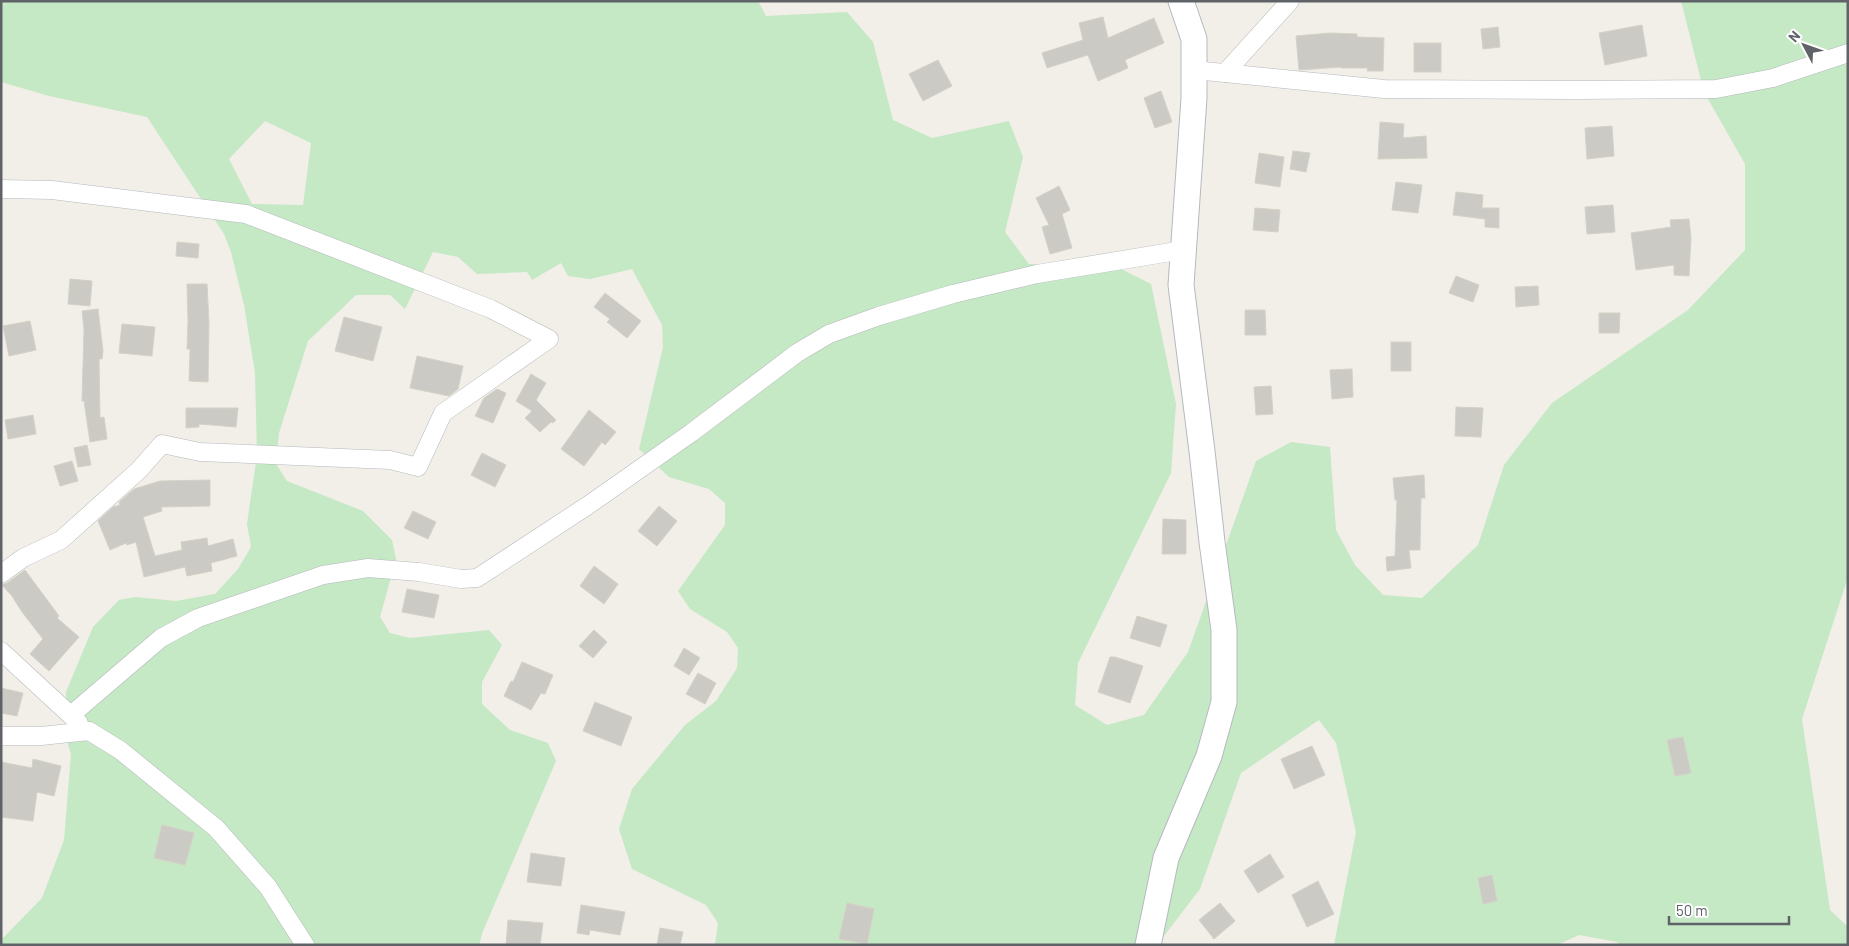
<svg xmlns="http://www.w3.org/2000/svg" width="1849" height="946" font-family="Barlow,sans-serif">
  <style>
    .green { fill: #c5e8c5; fill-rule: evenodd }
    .building { fill: #cccac5; stroke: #d6d1c6 }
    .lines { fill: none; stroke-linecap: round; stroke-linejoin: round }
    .street-casing { stroke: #b5b8bc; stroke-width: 19 }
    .secondary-casing { stroke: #b6babf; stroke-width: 27 }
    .street { stroke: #fff; stroke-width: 18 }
    .secondary { stroke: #fff; stroke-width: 25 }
  </style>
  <rect width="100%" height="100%" fill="#f1efe8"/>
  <!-- green -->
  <path class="green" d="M1,1h757l8,15 81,-4 26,30 20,78 39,18 77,-17 14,36 -18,75 24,32 88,3 34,17 25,120 -5,69 -93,190 -3,42 32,20 37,-10 44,-63 68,-191 35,-19 39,5 6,83 19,35 28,30 39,3 56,-53 26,-80 48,-62 136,-93 57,-60v-86l-41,-72 -23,-91h167v576l-46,142 28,191 18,17v18h-228l-3,-3 -38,-7 -22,10h-223l22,-113 -20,-89 -17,-23 -78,53 -41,116 -43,56h-442l3,-22 -12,-18 -74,-36 -13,-40 13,-40 53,-64 31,-24 21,-33 1,-20 -11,-16 -37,-23 -12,-18 47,-66v-22l-16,-14 -40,-12 -30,-28 24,-102 -1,-22 -30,-56 -42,10 -22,-3 -7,-13 -29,17 -5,-8 -50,2 -19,-17 -25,-5 -28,57 -15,-14h-34l-48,46 -29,92 -3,31 11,17 76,30 29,29 4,19 -16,58 10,16 20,5 79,-8 13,15 -20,37v22l28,26 38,13 8,18 -73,170 -4,14h-478v-5l41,-42 22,-58 7,-86 -5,-16v-46l27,-65 26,-27 16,-3 41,4 39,-7 23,-25 13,-22 -4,-23 10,-69 -2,-82 -11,-68 -13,-53 -7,-18 -77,-117 -98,-21 -48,-14zM265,121l46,22 -8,62 -51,-1 -23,-45z"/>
  <!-- building -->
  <g class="building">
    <polygon points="1103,17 1108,38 1154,18 1164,43 1125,60 1128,68 1098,81 1088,55 1047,68 1042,53 1083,40 1079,23"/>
    <polygon points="1642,25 1647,56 1605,65 1599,33"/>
    <polygon points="1498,27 1500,47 1483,49 1481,29"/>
    <polygon points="1330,33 1357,34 1357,37 1384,38 1383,71 1367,71 1368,68 1341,68 1341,67 1299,70 1296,36"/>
    <rect x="1414" y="43" width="27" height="29"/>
    <polygon points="938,60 952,86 923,101 909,74"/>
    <polygon points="1161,91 1172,122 1155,128 1144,98"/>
    <polygon points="1380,122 1404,124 1403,138 1426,136 1427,158 1378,159"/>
    <polygon points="1612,126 1614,156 1587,159 1585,128"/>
    <polygon points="1293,151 1310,153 1306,172 1290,169"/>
    <polygon points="1259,153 1284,157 1280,187 1255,183"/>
    <polygon points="1396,182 1422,185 1418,213 1392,210"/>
    <polygon points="1059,186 1070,210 1062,214 1072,248 1050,254 1042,227 1049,225 1036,198"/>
    <polygon points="1456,192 1483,195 1482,208 1499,208 1499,228 1485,227 1485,219 1453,215"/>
    <polygon points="1613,205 1615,232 1587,234 1585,207"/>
    <polygon points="1255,208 1280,210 1278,232 1253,230"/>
    <polygon points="1689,219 1691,238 1689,276 1674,275 1674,265 1636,270 1631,233 1671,227 1670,220"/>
    <polygon points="177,242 199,244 198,258 176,256"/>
    <polygon points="1456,276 1479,285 1473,302 1449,293"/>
    <polygon points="70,279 92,281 90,306 68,304"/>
    <polygon points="187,284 207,284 209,323 208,382 189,381 190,349 187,349 188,322"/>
    <polygon points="1538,286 1539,305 1516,307 1515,287"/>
    <polygon points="605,293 641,321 627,338 607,322 610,319 594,307"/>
    <polygon points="98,309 103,351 102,359 99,359 100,418 104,417 107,439 90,442 84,401 82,401 84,329 82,311"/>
    <polygon points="1245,310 1265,310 1266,335 1245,335"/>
    <polygon points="1599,313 1620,313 1619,333 1599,333"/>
    <polygon points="344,317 382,327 373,361 335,351"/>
    <polygon points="30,321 36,350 9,356 3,326"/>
    <polygon points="122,324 155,327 152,356 119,353"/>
    <rect x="1391" y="342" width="20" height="29"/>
    <polygon points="417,356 463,366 458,389 449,396 410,388"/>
    <polygon points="1352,369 1353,397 1332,399 1330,370"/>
    <polygon points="531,374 546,383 536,400 556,420 553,423 551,422 540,432 525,418 532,411 516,401"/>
    <polygon points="1271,386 1273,414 1256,415 1254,387"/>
    <polygon points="497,389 506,393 493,423 475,416 484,398"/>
    <polygon points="1456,407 1483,408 1481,437 1455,436"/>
    <polygon points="186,408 238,408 236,427 199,424 199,427 186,428"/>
    <polygon points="589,410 616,432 605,445 602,442 584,466 561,449"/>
    <polygon points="33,415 36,434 8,439 5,420"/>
    <polygon points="87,445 91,465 78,467 74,448"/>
    <polygon points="482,453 506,465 495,487 471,475"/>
    <polygon points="72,461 78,481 60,486 54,466"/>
    <polygon points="1424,475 1425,498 1421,498 1420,550 1409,550 1411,568 1387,571 1386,557 1395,556 1397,500 1395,500 1393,478"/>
    <polygon points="210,480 210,506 161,507 162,511 143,517 155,556 182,550 181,542 207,538 208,546 233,539 237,556 211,563 212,571 187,576 185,567 144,577 136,542 127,545 126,543 110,550 98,521 113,507 120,505 119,502 134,489 160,481"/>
    <polygon points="659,506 677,521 657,546 638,531"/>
    <polygon points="413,511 436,522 428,539 404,528"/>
    <polygon points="1163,519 1186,520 1186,554 1162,554"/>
    <polygon points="594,566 618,584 604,604 580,586"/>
    <polygon points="25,570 59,616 57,618 79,637 49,671 30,654 43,639 22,612 12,596 2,585 7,583"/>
    <polygon points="407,589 439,595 434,618 402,612"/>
    <polygon points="1137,616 1167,625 1160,647 1130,638"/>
    <polygon points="594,630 607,642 593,658 579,646"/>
    <polygon points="684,648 700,658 689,675 674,666"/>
    <polygon points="1110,657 1115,657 1143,666 1130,703 1098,692"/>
    <polygon points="522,662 553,675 545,694 541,693 531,710 504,696 511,681 513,682"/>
    <polygon points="698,673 716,683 705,704 686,694"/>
    <polygon points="1,688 23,693 17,716 1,713"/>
    <polygon points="595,702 632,717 621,746 583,731"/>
    <polygon points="1683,737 1691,773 1675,776 1667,740"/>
    <polygon points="1312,746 1325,775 1294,789 1281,759"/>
    <polygon points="33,759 61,766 54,796 37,792 33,821 1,817 1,762 32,768"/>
    <polygon points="162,825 194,833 185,865 154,858"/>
    <polygon points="531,853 565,858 561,886 527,882"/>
    <polygon points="1270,854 1284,877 1258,893 1244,871"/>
    <polygon points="1492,875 1497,901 1483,904 1478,878"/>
    <polygon points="1318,881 1334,914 1307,927 1292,895"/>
    <polygon points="847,903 874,909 867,944 839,939"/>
    <polygon points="1220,903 1235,921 1214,939 1199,920"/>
    <polygon points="581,905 625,912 620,935 590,930 589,935 577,933"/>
    <polygon points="508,920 543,923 540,945 506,945"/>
    <polygon points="660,928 683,932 680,945 657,945"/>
  </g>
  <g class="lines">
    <defs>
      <g id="street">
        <polyline points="1194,70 1384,89 1575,90 1716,89 1773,78 1848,53"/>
        <polyline points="1225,73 1290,1"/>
        <polyline points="1,189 52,190 246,214 491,309 549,339 443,413 418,467 390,460 200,452 162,444 139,470 61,540 23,558 1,574"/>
        <polyline points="1,651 79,723"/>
        <polyline points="71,715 161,638 198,618 323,575 368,568 419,572 461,579 477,578 587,506 691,433 797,353 829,334 879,316 953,294 1037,274 1183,250"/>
        <polyline points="1,736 41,736 89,731 120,750 216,828 268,887 305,945"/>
      </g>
      <polyline id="secondary" points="1148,945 1166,858 1209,756 1224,702 1224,630 1212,542 1202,451 1181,285 1194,98 1194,39 1181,1"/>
    </defs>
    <!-- street casing -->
    <use href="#street" class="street-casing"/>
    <!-- secondary casing -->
    <use href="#secondary" class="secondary-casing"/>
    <!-- street -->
    <use href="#street" class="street"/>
    <!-- secondary -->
    <use href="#secondary" class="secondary"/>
  </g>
  <!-- border -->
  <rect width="1849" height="946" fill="none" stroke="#5f6368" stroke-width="5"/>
  <!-- north arrow -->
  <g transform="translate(1804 45) rotate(311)" stroke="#ffffff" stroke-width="4" paint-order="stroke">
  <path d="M0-4L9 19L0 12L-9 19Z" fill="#5f6368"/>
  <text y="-8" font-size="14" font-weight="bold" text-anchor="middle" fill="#5f6368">N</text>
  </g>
  <!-- scale -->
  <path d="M1669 916v8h120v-8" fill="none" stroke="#5f6368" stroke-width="2.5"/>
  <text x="1676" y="916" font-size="15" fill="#5f6368" stroke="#ffffff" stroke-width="4" paint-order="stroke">50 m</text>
</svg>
